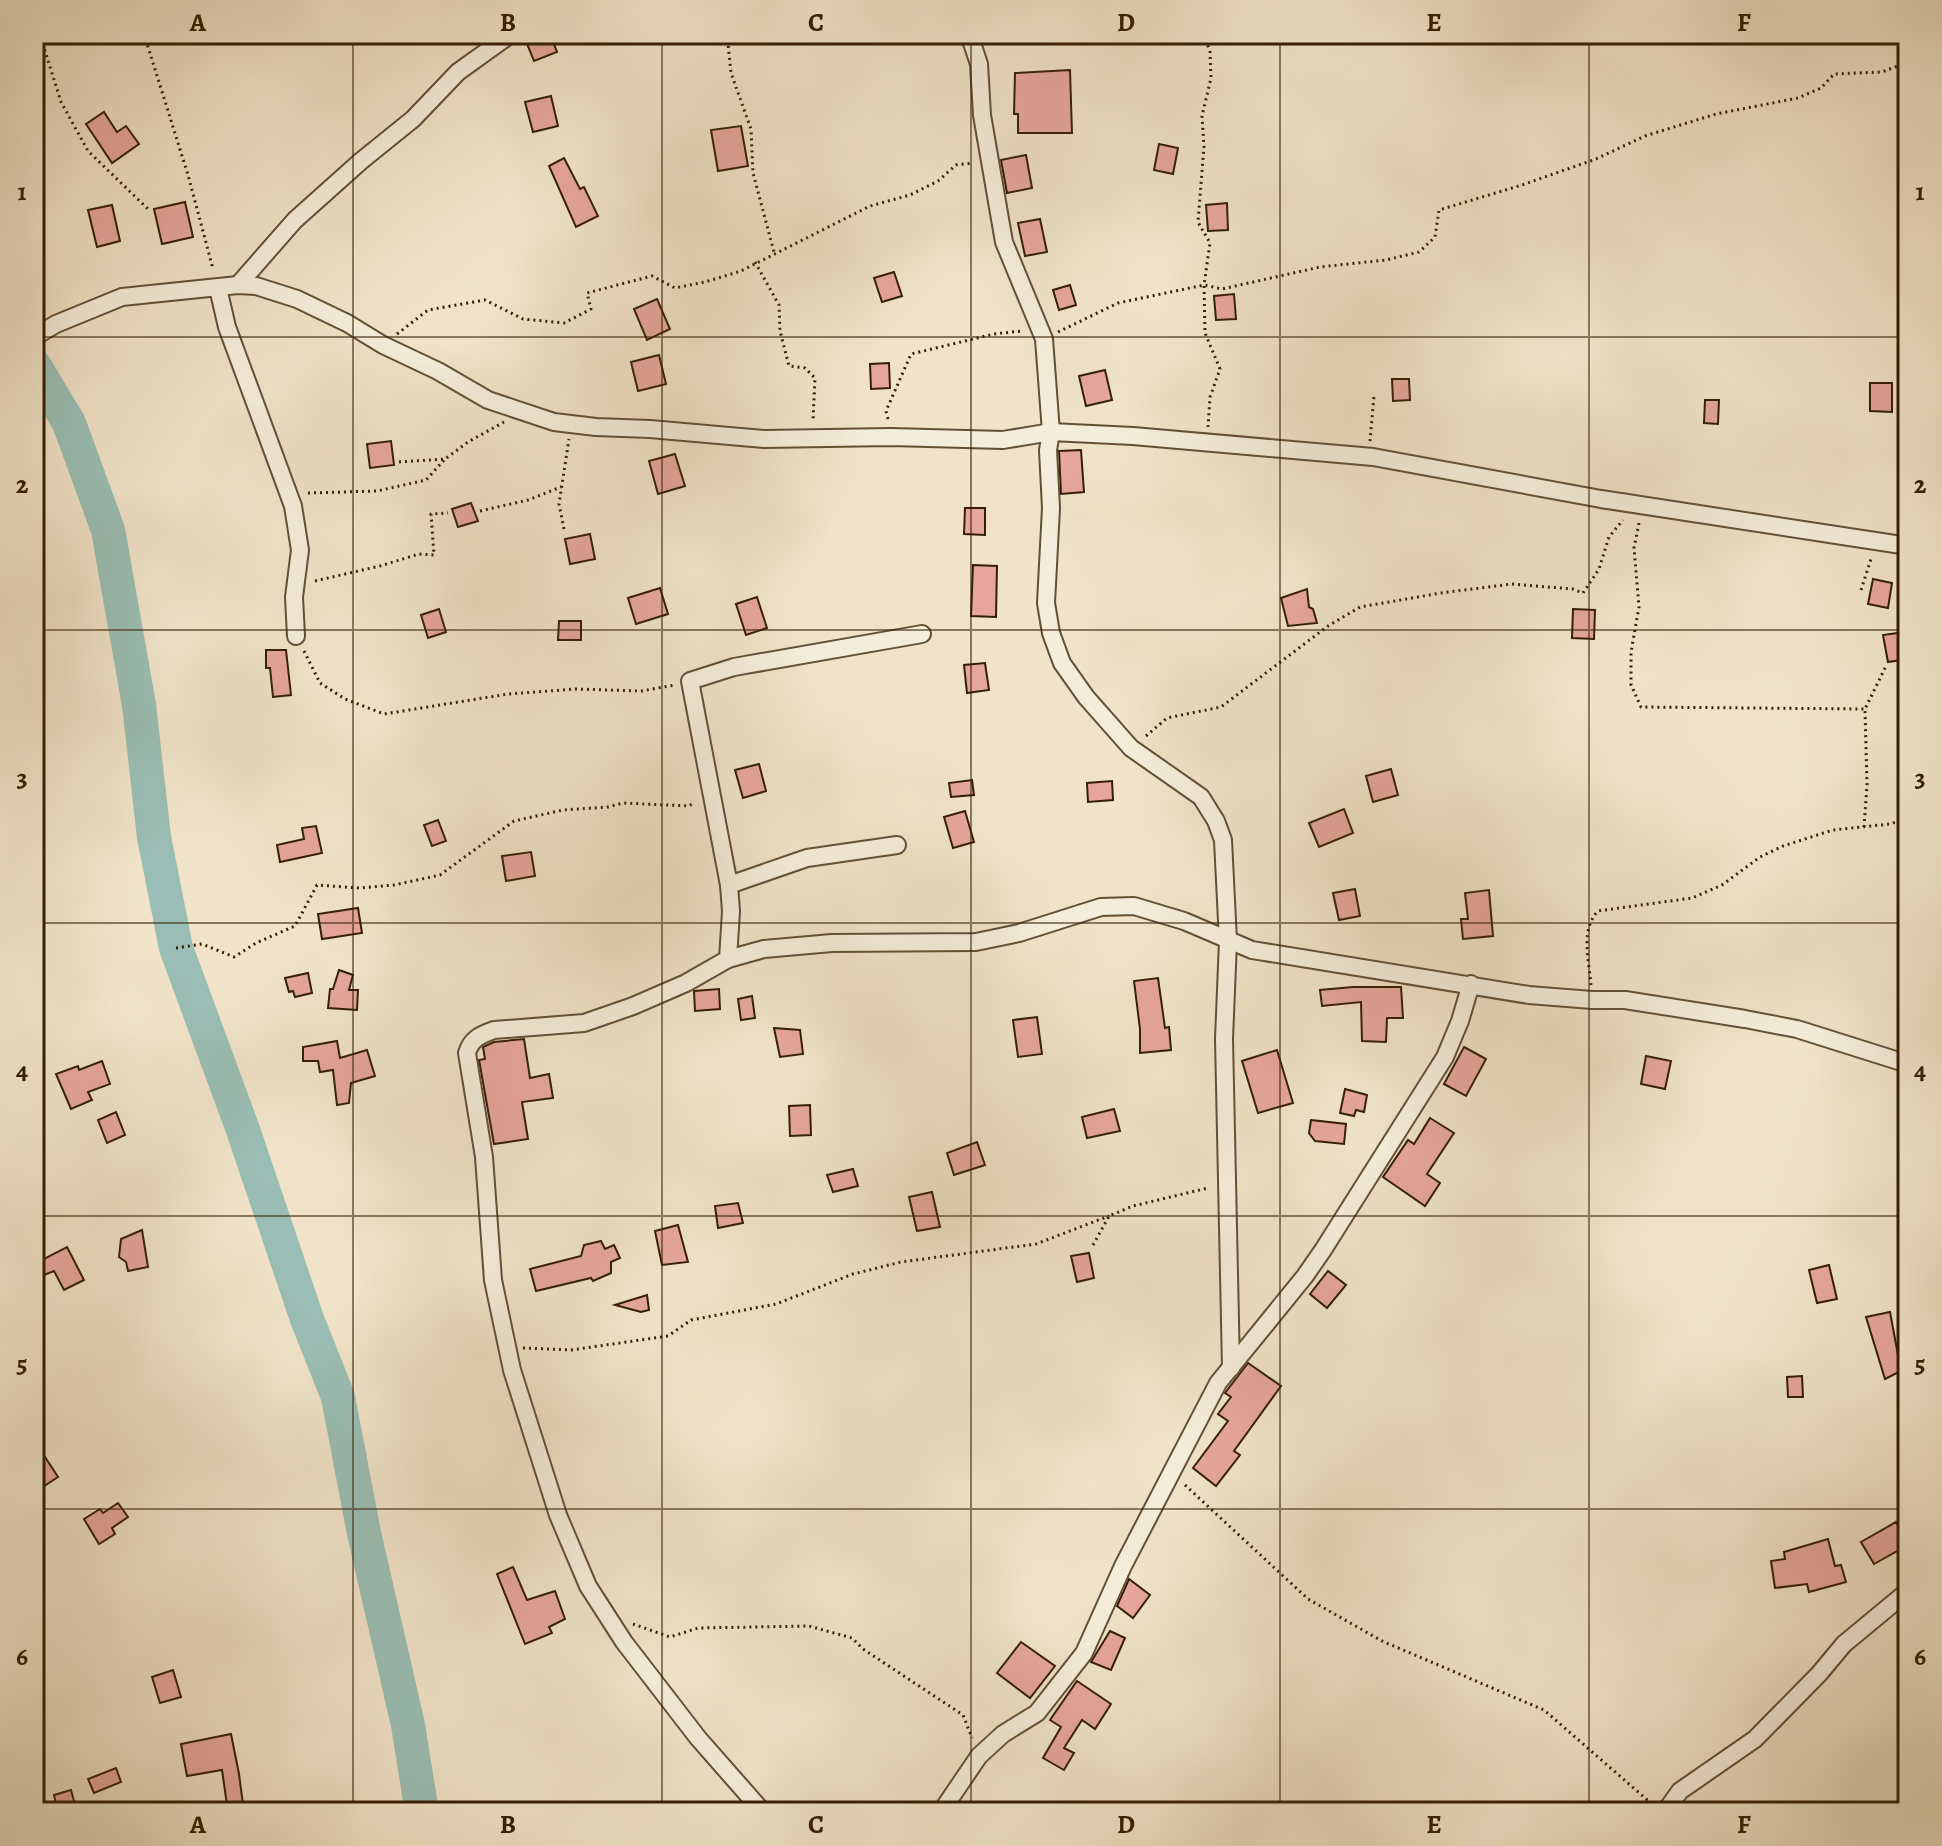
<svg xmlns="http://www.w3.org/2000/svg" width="1942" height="1846" font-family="Alegreya,serif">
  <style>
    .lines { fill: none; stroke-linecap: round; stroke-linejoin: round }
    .river { stroke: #9abeb5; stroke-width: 34 }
    .building { fill: #e6a69b; stroke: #341f03; stroke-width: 2 }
    .minor-casing { stroke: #635034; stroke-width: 20 }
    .path { stroke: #341f03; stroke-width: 3; stroke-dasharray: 2 4; stroke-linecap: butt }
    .minor { stroke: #f5eddb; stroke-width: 16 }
    .grid { fill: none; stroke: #341f03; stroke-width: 2; stroke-opacity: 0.55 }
    .neatline { fill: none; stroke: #341f03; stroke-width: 3 }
    .grid-label { font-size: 26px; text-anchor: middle; font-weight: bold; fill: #341f03 }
  </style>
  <rect width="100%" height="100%" fill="#f0e3c7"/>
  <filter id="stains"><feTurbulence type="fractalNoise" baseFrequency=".0025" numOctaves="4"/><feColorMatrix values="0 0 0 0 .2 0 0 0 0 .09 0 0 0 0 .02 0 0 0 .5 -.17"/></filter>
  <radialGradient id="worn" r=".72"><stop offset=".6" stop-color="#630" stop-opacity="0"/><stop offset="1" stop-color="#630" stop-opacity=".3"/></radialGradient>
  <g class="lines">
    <!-- river -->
    <polyline class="river" points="34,365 69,423 108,530 139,705 154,837 176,948 243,1130 307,1319 338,1397 364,1533 408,1725 422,1812"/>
  </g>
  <!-- building -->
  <g class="building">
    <polygon points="523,34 550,34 557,52 534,61"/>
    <polygon points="1070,70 1072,133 1018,133 1018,114 1014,114 1015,73"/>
    <polygon points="551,96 558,126 533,132 525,102"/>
    <polygon points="104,112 117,132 126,126 139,144 112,163 86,124"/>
    <polygon points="741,126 748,166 718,171 711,130"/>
    <polygon points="1159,144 1178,148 1173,174 1154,170"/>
    <polygon points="1026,155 1032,188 1007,193 1001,160"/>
    <polygon points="564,158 580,189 584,187 598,216 576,227 549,166"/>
    <polygon points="185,202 193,237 162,244 154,209"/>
    <polygon points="1227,203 1228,230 1208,231 1206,205"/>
    <polygon points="112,205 120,241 97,247 88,210"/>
    <polygon points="1040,219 1047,252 1025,256 1018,223"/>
    <polygon points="894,272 902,296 882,302 874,278"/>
    <polygon points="1070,285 1076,305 1059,310 1053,290"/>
    <polygon points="1234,294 1236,319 1216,320 1214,296"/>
    <polygon points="657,299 670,329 647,340 634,309"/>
    <polygon points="659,355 666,384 638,391 631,362"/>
    <polygon points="889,363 890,388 871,389 870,364"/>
    <polygon points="1105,370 1112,400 1086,406 1079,376"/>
    <polygon points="1392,379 1409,379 1410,400 1393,401"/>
    <polygon points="1870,383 1892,383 1892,412 1870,411"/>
    <polygon points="1705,400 1719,400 1718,424 1704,423"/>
    <polygon points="391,441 394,465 370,468 367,444"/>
    <polygon points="1081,450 1084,492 1061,494 1059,451"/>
    <polygon points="675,454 685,486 658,494 649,461"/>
    <polygon points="471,503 478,521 458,527 452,509"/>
    <polygon points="965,508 985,508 985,535 964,534"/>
    <polygon points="590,534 595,559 570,564 565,539"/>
    <polygon points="973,565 997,566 996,617 971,616"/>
    <polygon points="1873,579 1892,583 1888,608 1868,604"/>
    <polygon points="660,588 668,614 636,624 628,598"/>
    <polygon points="1307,589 1309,607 1313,609 1317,623 1288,626 1281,598"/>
    <polygon points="757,597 767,628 746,635 736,604"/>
    <polygon points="439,609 446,632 428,638 421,615"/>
    <polygon points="1573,609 1595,610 1594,639 1572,638"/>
    <polygon points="559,621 581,621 581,640 558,640"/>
    <polygon points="1905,632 1908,659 1888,662 1883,635"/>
    <polygon points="266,650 286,650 291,695 273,697 270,668 266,668"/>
    <polygon points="985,663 989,690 967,693 964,665"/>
    <polygon points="759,764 766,791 743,798 735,770"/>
    <polygon points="1391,769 1398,795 1373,802 1366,776"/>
    <polygon points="972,780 974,795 951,797 949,783"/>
    <polygon points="1112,781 1113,800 1088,802 1087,783"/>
    <polygon points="1344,809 1353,833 1319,847 1309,823"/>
    <polygon points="965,811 974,842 953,848 944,817"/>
    <polygon points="438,820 446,841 432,846 424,825"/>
    <polygon points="316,826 322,853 280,862 277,845 304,839 302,828"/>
    <polygon points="531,852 535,876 506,881 502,856"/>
    <polygon points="1355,889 1360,916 1339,920 1333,893"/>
    <polygon points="1489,890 1493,936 1463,939 1461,919 1468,919 1465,893"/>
    <polygon points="358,908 362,933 322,939 318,914"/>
    <polygon points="339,970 353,975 349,990 358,990 357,1010 328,1008 330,989 333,989"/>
    <polygon points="308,973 312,993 295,997 293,991 289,992 285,978"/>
    <polygon points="1158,978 1165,1028 1169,1027 1171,1050 1140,1053 1140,1029 1134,981"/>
    <polygon points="1353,987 1401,987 1403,1018 1387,1018 1386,1042 1362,1041 1361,1002 1322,1006 1320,990"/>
    <polygon points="719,989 720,1009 695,1011 694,991"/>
    <polygon points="752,996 755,1018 741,1020 738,999"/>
    <polygon points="1037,1017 1042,1054 1018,1057 1013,1020"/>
    <polygon points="774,1028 800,1030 803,1054 780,1057"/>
    <polygon points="524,1039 530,1078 549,1074 553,1098 522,1102 528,1139 494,1144 479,1060 485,1059 483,1047 494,1042"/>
    <polygon points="337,1041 340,1058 367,1050 375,1076 351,1083 349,1103 337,1105 333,1070 320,1072 318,1061 303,1061 303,1047"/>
    <polygon points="1464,1047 1486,1059 1466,1096 1444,1084"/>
    <polygon points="1277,1050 1293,1103 1258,1113 1242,1061"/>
    <polygon points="1646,1056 1671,1061 1665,1089 1641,1084"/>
    <polygon points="102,1061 110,1084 88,1092 92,1100 71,1109 56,1074 78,1066 79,1070"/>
    <polygon points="1345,1089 1367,1095 1364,1112 1356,1110 1354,1116 1340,1113"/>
    <polygon points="810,1105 811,1135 790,1136 789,1106"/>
    <polygon points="1114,1109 1120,1131 1087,1138 1082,1117"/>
    <polygon points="116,1112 125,1135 107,1143 98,1120"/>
    <polygon points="1430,1118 1454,1133 1427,1174 1440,1183 1425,1206 1383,1177 1408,1140 1414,1144"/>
    <polygon points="1311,1120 1346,1124 1344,1144 1315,1141 1309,1133"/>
    <polygon points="977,1142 985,1165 954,1175 947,1153"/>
    <polygon points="853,1169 858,1186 833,1192 827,1175"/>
    <polygon points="932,1192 940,1227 917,1231 909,1197"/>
    <polygon points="738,1203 743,1223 718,1228 715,1206"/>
    <polygon points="678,1225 688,1262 662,1265 655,1231"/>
    <polygon points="142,1230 148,1267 128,1271 126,1262 119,1257 121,1239"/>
    <polygon points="601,1241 605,1249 614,1245 620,1258 611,1262 611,1273 593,1281 591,1278 536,1291 530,1269 581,1256 584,1245"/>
    <polygon points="67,1247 84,1280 64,1290 54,1271 34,1279 34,1264"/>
    <polygon points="1089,1253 1094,1278 1077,1282 1071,1256"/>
    <polygon points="1829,1265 1837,1299 1817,1303 1809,1270"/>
    <polygon points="1328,1271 1346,1285 1327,1308 1310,1294"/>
    <polygon points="647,1295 649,1310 641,1312 615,1305"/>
    <polygon points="1890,1312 1901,1371 1885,1379 1866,1317"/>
    <polygon points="1248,1363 1281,1386 1234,1451 1240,1455 1216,1486 1193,1468 1228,1421 1218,1414 1231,1397 1225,1393"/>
    <polygon points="1802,1376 1803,1397 1788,1397 1787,1377"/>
    <polygon points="34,1440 58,1477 41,1488 34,1477"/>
    <polygon points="118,1503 128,1517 112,1528 115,1534 99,1544 84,1519 100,1509 103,1513"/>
    <polygon points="1896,1522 1908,1545 1874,1564 1861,1542"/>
    <polygon points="1828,1539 1835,1566 1841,1565 1846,1582 1809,1592 1807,1584 1775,1588 1771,1561 1785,1559 1784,1552"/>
    <polygon points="513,1567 527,1600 555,1591 565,1619 549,1627 552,1633 525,1644 497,1574"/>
    <polygon points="1129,1579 1150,1595 1133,1618 1117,1606"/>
    <polygon points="1110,1631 1125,1638 1111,1670 1091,1662"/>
    <polygon points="1021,1642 1055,1666 1030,1698 997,1673"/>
    <polygon points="173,1670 181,1697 160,1703 152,1677"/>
    <polygon points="1077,1681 1111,1704 1095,1729 1082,1720 1064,1748 1074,1753 1064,1770 1043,1758 1061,1727 1050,1720"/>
    <polygon points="231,1734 239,1774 244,1812 228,1812 222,1770 187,1776 181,1744"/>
    <polygon points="116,1768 121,1782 94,1793 88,1779"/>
    <polygon points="71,1790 77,1812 58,1812 54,1795"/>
  </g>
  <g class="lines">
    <defs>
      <g id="minor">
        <polyline points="969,34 979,64 982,115 1004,242 1044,339 1051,432 1048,450 1051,508 1046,603 1051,633 1062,663 1086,697 1131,748 1201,797 1216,821 1223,840 1228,941 1224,1039 1231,1368"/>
        <polyline points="238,285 295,220 361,161 413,119 458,72 511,34"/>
        <polyline points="218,288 227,327 293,506 300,550 294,597 296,636"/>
        <polyline points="34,337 56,324 122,297 238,285 256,286 297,299 347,323 383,345 438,371 488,400 554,422 596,427 650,429 764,439 891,437 1003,440 1051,432 1133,436 1373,457 1601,499 1908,546"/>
        <polyline points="729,885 807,858 897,845"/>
        <polyline points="728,959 731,911 729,885 690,681 734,667 922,634"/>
        <path d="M763,1812l-65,-74 -74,-96 -36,-56 -30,-71 -46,-145 -19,-90 -9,-123 -17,-104c4,-14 13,-18 27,-23l90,-7 49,-17 53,-23 42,-24 36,-10 68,-6 144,-1 43,-9 82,-26 33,-1 50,15 68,29 277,45 63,5h33l120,19 52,10 111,35"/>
        <polyline points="941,1812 979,1756 1003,1734 1037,1713 1084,1653 1123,1566 1218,1383 1305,1276 1323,1250 1445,1057 1460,1021 1471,984"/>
        <polyline points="1665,1812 1680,1791 1755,1739 1819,1674 1844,1644 1908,1591"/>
      </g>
    </defs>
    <!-- minor casing -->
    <use href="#minor" class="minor-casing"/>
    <!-- path -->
    <g class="path">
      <polyline points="144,34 188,175 213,269"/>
      <polyline points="727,34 731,73 751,129 753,173 774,252"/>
      <polyline points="1204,34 1210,52 1211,78 1202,116 1204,146 1198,222 1210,243 1204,285 1205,333 1220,369 1210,397 1208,427"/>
      <polyline points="34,35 41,38 53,34"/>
      <polyline points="41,38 61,102 88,151 148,209"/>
      <polyline points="755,262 779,305 780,331 789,366 805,368 815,378 813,420"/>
      <polyline points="1058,332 1118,303 1204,285 1222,289 1320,267 1386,260 1419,252 1435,237 1439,210 1522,185 1596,159 1645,136 1716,114 1798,98 1821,88 1834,74 1882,72 1908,62"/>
      <polyline points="397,334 428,310 485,300 523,319 564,323 591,309 587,293 652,276 675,288 705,282 741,271 870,206 910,195 938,181 956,165 973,163"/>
      <polyline points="888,419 886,411 911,354 994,334 1022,331"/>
      <polyline points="1370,441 1374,396"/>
      <polyline points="399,462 445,459 468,442 504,422"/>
      <polyline points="308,493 377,491 426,480 445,459"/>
      <polyline points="480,511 528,500 561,487"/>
      <polyline points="1639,523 1634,548 1639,607 1631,652 1631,685 1641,707 1865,709"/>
      <polyline points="564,529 559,504 569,439"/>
      <polyline points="1904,530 1908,422 1902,401 1908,397"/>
      <polyline points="315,581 380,566 419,554 434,555 431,514 448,513"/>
      <polyline points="1861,590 1871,559"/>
      <polyline points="304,651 320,683 345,699 384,714 508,694 576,689 641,691 675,685"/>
      <polyline points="1146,736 1167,718 1221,707 1328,626 1360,607 1441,593 1511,584 1573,589 1583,593 1599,569 1609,537 1623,520"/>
      <polyline points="1864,827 1867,785 1865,709 1886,666"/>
      <polyline points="176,948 202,944 234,957 256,943 295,926 317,885 359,888 394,885 440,875 514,821 563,810 608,807 623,803 689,806 695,802"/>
      <path d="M1591,985c-2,-25 -11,-55 7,-74l94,-13 30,-13 38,-28 23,-11 50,-16 57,-6 18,-6"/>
      <polyline points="1093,1245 1109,1216 1133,1206 1208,1188"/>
      <polyline points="523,1348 571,1350 668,1336 691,1320 776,1304 853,1274 901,1262 1036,1244 1109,1216"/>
      <polyline points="1185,1485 1308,1599 1382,1641 1544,1710 1652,1804"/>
      <polyline points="633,1624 670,1637 698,1628 809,1626 852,1638 863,1649 963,1715 972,1738"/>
    </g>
    <!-- minor -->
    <use href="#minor" class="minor"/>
  </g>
  <!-- grid -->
  <path class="grid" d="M353,34v1778M662,34v1778M971,34v1778M1280,34v1778M1589,34v1778M34,337h1874M34,630h1874M34,923h1874M34,1216h1874M34,1509h1874"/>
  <!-- margin -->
  <rect width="1942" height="1846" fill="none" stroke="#f0e3c7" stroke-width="88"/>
  <rect x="44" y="44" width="1854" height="1758" class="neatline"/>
  <g class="grid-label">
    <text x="198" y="31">A</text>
    <text x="508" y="31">B</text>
    <text x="816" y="31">C</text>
    <text x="1126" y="31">D</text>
    <text x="1434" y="31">E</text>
    <text x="1744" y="31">F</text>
    <text x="22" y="200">1</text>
    <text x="1920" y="200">1</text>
    <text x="22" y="493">2</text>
    <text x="1920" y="493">2</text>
    <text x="22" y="786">3</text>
    <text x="1920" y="786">3</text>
    <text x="22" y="1079">4</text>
    <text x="1920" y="1079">4</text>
    <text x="22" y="1372">5</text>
    <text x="1920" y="1372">5</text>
    <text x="22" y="1665">6</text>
    <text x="1920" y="1665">6</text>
    <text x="198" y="1833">A</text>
    <text x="508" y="1833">B</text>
    <text x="816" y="1833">C</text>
    <text x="1126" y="1833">D</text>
    <text x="1434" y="1833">E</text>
    <text x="1744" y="1833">F</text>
  </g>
  <rect width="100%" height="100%" filter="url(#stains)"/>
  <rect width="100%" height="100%" fill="url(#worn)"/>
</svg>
